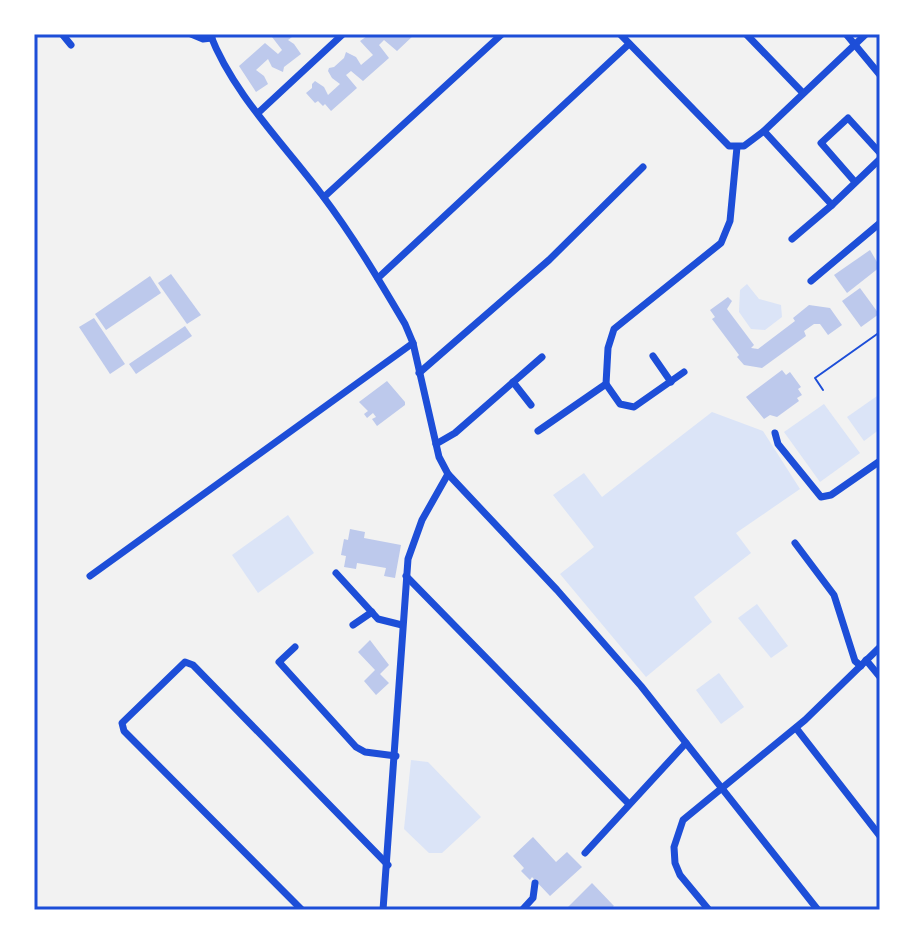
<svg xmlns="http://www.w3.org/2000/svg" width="914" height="944" font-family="Barlow,sans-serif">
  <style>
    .green { fill: #dbe4f7 }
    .building { fill: #bdc9ec }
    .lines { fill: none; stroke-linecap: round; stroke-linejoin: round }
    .path { stroke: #1d4ed8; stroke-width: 2 }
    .minor { stroke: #1d4ed8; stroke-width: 7 }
    .neatline { fill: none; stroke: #1d4ed8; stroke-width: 3 }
  </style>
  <rect width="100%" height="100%" fill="#f2f2f2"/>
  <!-- green -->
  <g class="green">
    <polygon points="747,284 759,299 781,305 782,317 765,330 751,329 739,312 740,290"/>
    <polygon points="880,394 880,429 864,441 847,417"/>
    <polygon points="824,404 860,453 820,482 784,432"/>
    <polygon points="712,412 763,431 800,489 736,533 751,553 694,597 712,622 646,677 560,574 594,547 553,495 584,473 602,497"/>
    <polygon points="288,515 314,553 258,593 232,555"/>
    <polygon points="757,604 788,646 771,658 738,618"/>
    <polygon points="719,673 744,707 721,724 696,690"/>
    <polygon points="411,760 428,762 481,817 442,853 429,853 404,829"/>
  </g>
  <!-- building -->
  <g class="building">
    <polygon points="275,34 296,34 288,40 294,44 301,54 284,67 283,72 272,67 268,59 256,70 264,76 268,84 256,92 239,66 265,43 278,54 282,50 272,37"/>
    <polygon points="370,34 415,34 397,51 384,40 379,45 389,58 363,81 351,71 346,75 357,88 331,111 325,104 323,106 318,101 315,103 306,93 312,88 312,84 315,81 324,87 328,95 340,84 332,78 328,71 329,68 334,67 344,58 346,52 356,57 361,65 373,55 360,41"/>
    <polygon points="870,250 880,267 847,293 834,275"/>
    <polygon points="171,274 201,315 187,324 158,283"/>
    <polygon points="150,276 161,293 106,330 95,314"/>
    <polygon points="860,288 879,314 861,327 842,301"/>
    <polygon points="728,297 732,301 727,309 754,345 751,348 758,349 795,321 793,318 809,305 830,308 842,325 828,335 820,324 814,324 804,331 806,336 762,368 744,365 737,357 739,355 712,319 715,317 710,310"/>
    <polygon points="94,318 125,364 110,374 79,327"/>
    <polygon points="185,326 192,336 136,374 129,364"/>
    <polygon points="782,370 786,375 790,372 801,387 798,389 802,395 797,398 799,401 777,417 770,415 764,419 746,397"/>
    <polygon points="387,381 405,402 405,405 377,426 372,419 376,417 373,413 367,418 364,414 368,411 359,402"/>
    <polygon points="350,529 365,532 364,538 401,545 395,578 384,576 386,568 357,563 356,569 344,567 346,556 341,555 344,539 348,540"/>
    <polygon points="370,640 389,665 380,674 389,683 376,695 364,681 375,670 358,652"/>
    <polygon points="533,837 556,862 567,852 582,867 550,896 532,877 530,880 521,871 524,868 513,856"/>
    <polygon points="592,883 614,906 609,910 565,910"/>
  </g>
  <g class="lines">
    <!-- path -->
    <polyline class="path" points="823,390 815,378 880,332"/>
    <!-- minor -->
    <g class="minor">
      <polyline points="62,34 71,45"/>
      <polyline points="191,34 203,39 212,38"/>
      <path d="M210,34c23,60 74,110 112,161 31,41 57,85 83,129l8,19 26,114 9,17 109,116 84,96 177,224"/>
      <polyline points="620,34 729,146 744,146 764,131 866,34"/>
      <polyline points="746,34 802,92"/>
      <polyline points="846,34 880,75"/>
      <polyline points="258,113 343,34"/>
      <polyline points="764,131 832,205 792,239"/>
      <polyline points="855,182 821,143 848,118 880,153"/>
      <polyline points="324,197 502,34"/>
      <polyline points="832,205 880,159"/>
      <polyline points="378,278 629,44"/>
      <polyline points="811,281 880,223"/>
      <polyline points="653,356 671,382"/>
      <polyline points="419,373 549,260 643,167"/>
      <polyline points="513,382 531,405"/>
      <polyline points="606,384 620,404 634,407 684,372"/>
      <polyline points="538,431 606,384 608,348 614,329 721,243 730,221 737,147"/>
      <polyline points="775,433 778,444 821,497 831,495 880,461"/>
      <polyline points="436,444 455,433 542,357"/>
      <polyline points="795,543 834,595 855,661 861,666"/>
      <polyline points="336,573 378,619 402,625"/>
      <polyline points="90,576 413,343"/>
      <polyline points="406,576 628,803"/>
      <polyline points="353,625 372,612"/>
      <polyline points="295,647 279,662 356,747 365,752 396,756"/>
      <polyline points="866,660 880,677"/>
      <polyline points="796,728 880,836"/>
      <polyline points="585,853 686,743"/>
      <polyline points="302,910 124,731 122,723 185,662 193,665 388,865"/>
      <polyline points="383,910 408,559 422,520 448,474"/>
      <polyline points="522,910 533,898 535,883"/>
      <polyline points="709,910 680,875 675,863 674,847 683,820 805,720 880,647"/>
    </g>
  </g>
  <!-- border -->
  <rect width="914" height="944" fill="none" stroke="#ffffff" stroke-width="72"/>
  <rect x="36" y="36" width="842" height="872" class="neatline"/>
</svg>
